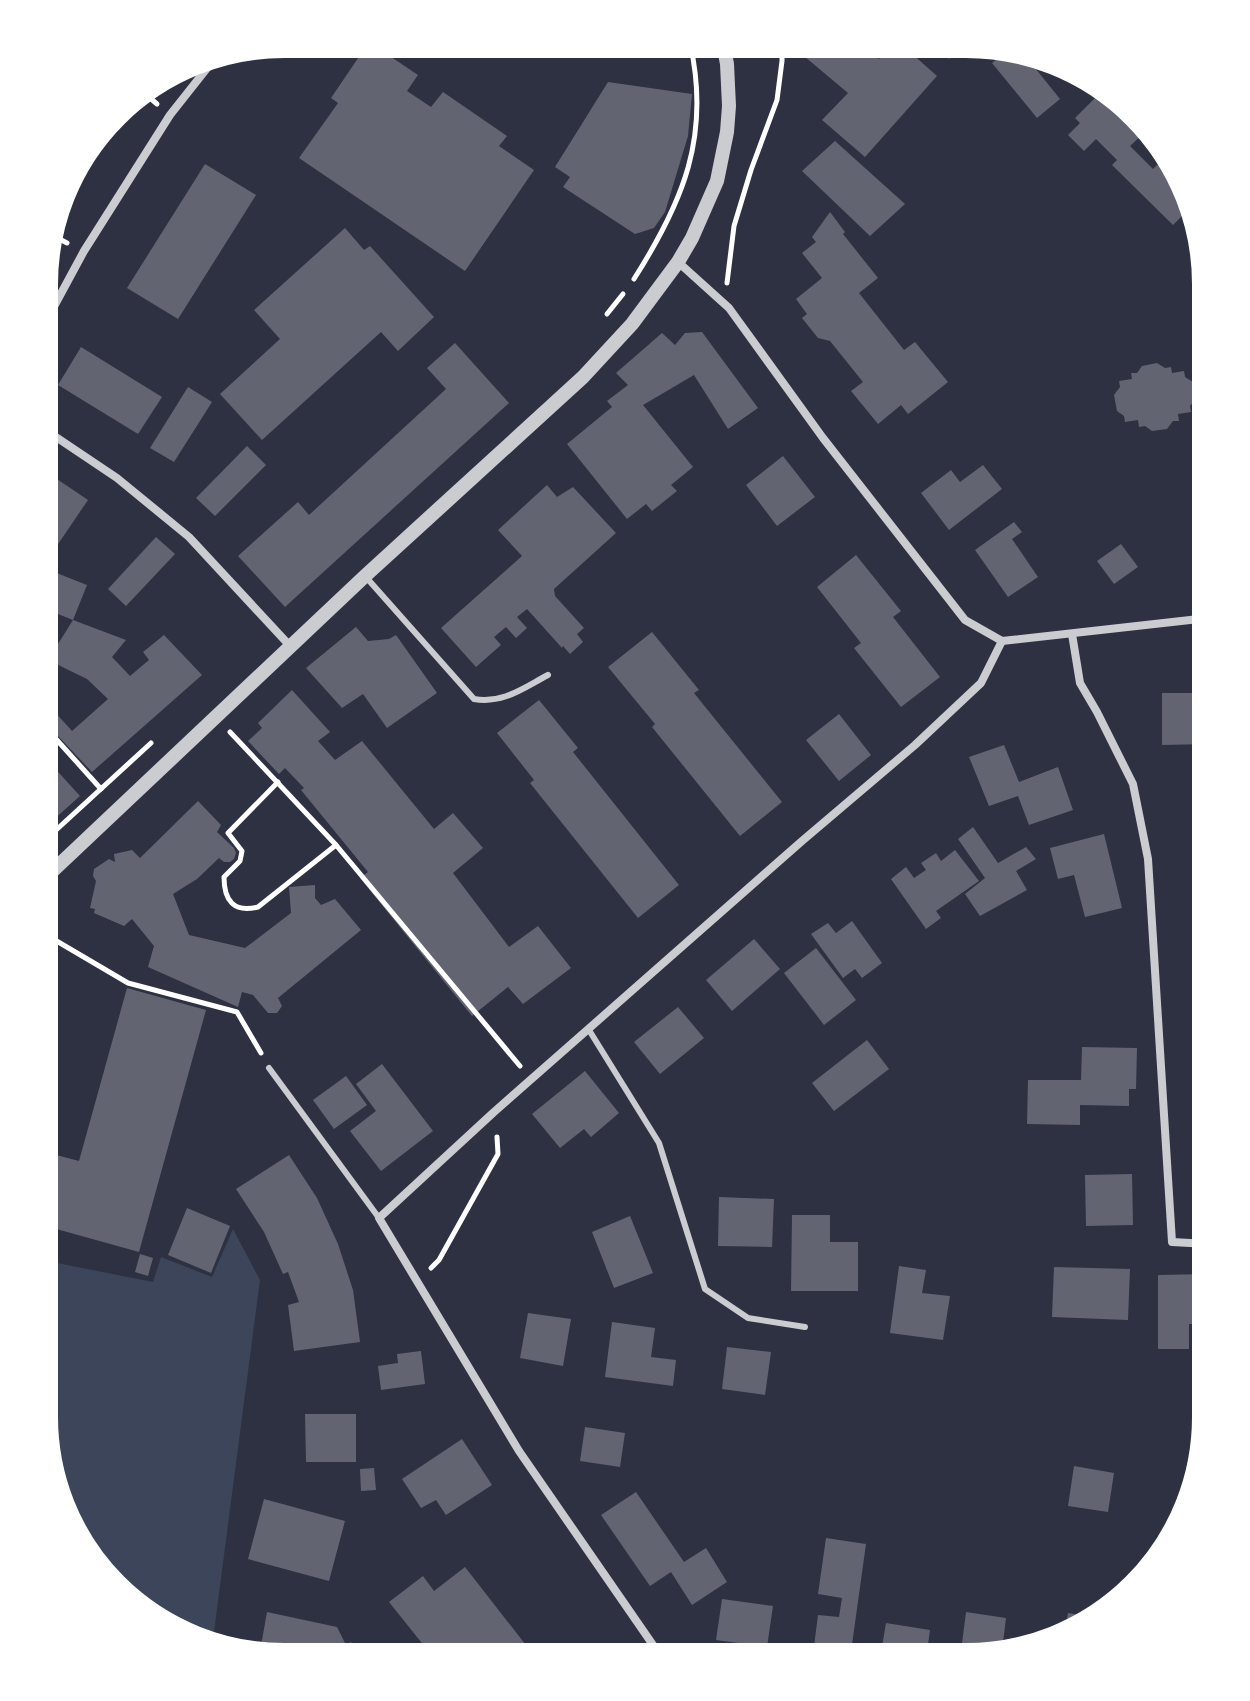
<svg xmlns="http://www.w3.org/2000/svg" width="1250" height="1701" font-family="Barlow,sans-serif">
  <style>
    .green { fill: #3c4559 }
    .building { fill: #626471 }
    .lines { fill: none; stroke-linecap: round; stroke-linejoin: round }
    .path { stroke: #fff; stroke-width: 5 }
    .service { stroke: #caccd0; stroke-width: 6 }
    .minor { stroke: #caccd0; stroke-width: 8 }
    .tertiary { stroke: #caccd0; stroke-width: 14 }
    .rim { fill: none; stroke: #fff; stroke-width: 4 }
  </style>
  <rect width="100%" height="100%" fill="#2d3142"/>
  <!-- green -->
  <polygon class="green" points="233,1229 260,1280 214,1632 170,1626 149,1618 67,1525 42,1418 42,1260 153,1282 161,1257 212,1277"/>
  <!-- building -->
  <g class="building">
    <polygon points="369,42 418,75 407,91 431,107 443,92 507,136 499,146 534,170 465,271 299,158 338,103 331,98"/>
    <polygon points="806,44 864,44 879,59 887,49 892,53 900,44 919,44 910,52 937,76 865,157 822,120 848,93 798,51"/>
    <polygon points="937,44 968,44 949,59"/>
    <polygon points="1010,48 1023,53 1060,99 1037,118 992,63"/>
    <polygon points="608,82 692,94 688,136 665,212 654,228 635,234 563,187 570,177 555,167"/>
    <polygon points="1105,88 1144,133 1130,146 1153,169 1163,159 1184,181 1190,208 1173,225 1112,165 1117,160 1096,139 1084,151 1068,135 1080,123 1075,118"/>
    <polygon points="835,141 905,204 870,236 802,171"/>
    <polygon points="205,164 256,195 178,319 127,288"/>
    <polygon points="830,212 845,232 843,234 878,278 859,293 904,350 915,342 948,382 908,414 901,405 878,424 851,391 863,382 830,341 818,338 802,318 807,314 796,299 822,278 802,253 816,242 812,237"/>
    <polygon points="345,228 364,250 370,246 434,317 398,351 381,332 262,440 220,394 280,339 254,310"/>
    <polygon points="702,332 758,408 728,429 694,375 643,405 693,467 671,485 677,491 652,511 646,504 627,519 567,444 612,407 607,401 628,385 616,373 662,333 675,345 685,333"/>
    <polygon points="455,343 509,403 285,607 238,556 298,502 309,515 446,389 427,368"/>
    <polygon points="81,347 162,397 138,434 58,385"/>
    <polygon points="1157,363 1165,368 1171,367 1172,373 1184,371 1185,377 1193,382 1196,399 1190,406 1191,412 1178,414 1179,421 1173,421 1167,429 1152,431 1145,426 1139,427 1138,420 1125,422 1124,416 1117,411 1114,395 1120,387 1119,381 1132,379 1131,373 1137,373 1142,366"/>
    <polygon points="188,387 212,402 174,462 150,448"/>
    <polygon points="247,446 266,465 215,516 196,498"/>
    <polygon points="783,456 815,497 777,526 746,485"/>
    <polygon points="983,465 1002,489 949,530 921,493 951,470 960,482"/>
    <polygon points="51,475 88,500 52,553 44,548 44,486"/>
    <polygon points="547,485 557,497 573,487 616,533 554,589 555,596 584,628 577,634 583,642 570,654 563,646 562,648 527,609 517,617 527,628 516,638 506,627 494,637 501,645 476,667 441,628 522,556 498,530"/>
    <polygon points="1014,522 1022,532 1012,539 1038,577 1008,597 975,550"/>
    <polygon points="156,537 175,554 126,606 108,589"/>
    <polygon points="1121,544 1138,567 1114,584 1097,561"/>
    <polygon points="856,555 901,611 893,617 940,677 901,707 854,648 861,643 817,587"/>
    <polygon points="44,568 87,585 73,620 43,608"/>
    <polygon points="73,620 126,640 112,657 130,676 149,660 143,652 164,635 202,675 92,772 43,720 43,699 72,731 108,699 87,679 48,660"/>
    <polygon points="356,627 368,641 389,639 396,635 437,693 387,728 363,694 342,708 306,668"/>
    <polygon points="652,632 699,690 694,693 782,802 740,836 652,727 655,724 608,667"/>
    <polygon points="292,690 330,732 318,741 335,760 362,741 434,829 453,813 483,848 453,873 509,947 538,926 571,968 523,1004 508,987 472,1016 360,878 368,872 301,790 304,788 285,768 279,774 248,741 262,728 258,723"/>
    <polygon points="1162,693 1208,693 1208,744 1162,745"/>
    <polygon points="539,700 578,748 573,752 679,885 638,918 530,783 534,780 497,733"/>
    <polygon points="839,714 871,755 839,781 806,740"/>
    <polygon points="1004,745 1019,782 1058,767 1073,810 1029,825 1018,796 989,806 969,757"/>
    <polygon points="50,763 80,796 43,829 43,769"/>
    <polygon points="198,801 221,825 217,832 234,848 236,853 234,859 230,862 224,862 219,858 197,879 173,894 189,935 245,948 291,913 289,887 315,885 315,898 321,905 335,899 361,930 278,998 282,1006 277,1013 268,1013 253,995 242,992 238,1007 148,967 154,946 132,919 124,926 94,913 95,909 90,908 96,881 93,876 94,869 109,859 115,862 114,854 132,850 140,858"/>
    <polygon points="973,827 998,863 1026,847 1036,859 1016,871 1027,890 980,916 965,894 985,878 958,839"/>
    <polygon points="1104,834 1122,908 1085,917 1074,875 1058,879 1050,848"/>
    <polygon points="955,850 979,881 936,911 941,918 926,929 891,879 906,867 914,878 926,870 921,863 936,853 941,861"/>
    <polygon points="852,921 882,963 862,978 855,969 843,978 811,934 828,923 836,933"/>
    <polygon points="754,939 780,969 732,1011 706,980"/>
    <polygon points="816,948 856,1000 824,1025 784,973"/>
    <polygon points="127,988 206,1010 139,1252 42,1225 42,1183 46,1170 42,1169 42,1159 45,1152 79,1161"/>
    <polygon points="678,1007 704,1038 660,1074 634,1042"/>
    <polygon points="1201,1012 1208,1012 1208,1066 1203,1066"/>
    <polygon points="867,1040 889,1069 834,1111 812,1083"/>
    <polygon points="1082,1047 1137,1048 1136,1089 1129,1089 1129,1106 1080,1105 1080,1125 1027,1124 1028,1080 1081,1080"/>
    <polygon points="382,1064 433,1131 381,1171 350,1131 376,1111 356,1084"/>
    <polygon points="585,1071 619,1113 591,1137 584,1129 560,1148 532,1114"/>
    <polygon points="346,1076 367,1105 334,1129 313,1100"/>
    <polygon points="1204,1108 1208,1109 1208,1206 1199,1206"/>
    <polygon points="289,1155 317,1198 338,1244 353,1290 360,1342 294,1351 288,1305 299,1302 288,1272 283,1274 264,1232 236,1189"/>
    <polygon points="1132,1174 1133,1225 1086,1226 1085,1175"/>
    <polygon points="719,1197 774,1199 772,1247 718,1246"/>
    <polygon points="187,1208 230,1226 211,1273 168,1255"/>
    <polygon points="792,1215 830,1215 830,1242 858,1242 858,1291 791,1291"/>
    <polygon points="630,1216 653,1273 614,1288 592,1232"/>
    <polygon points="140,1254 153,1258 148,1276 135,1272"/>
    <polygon points="899,1266 926,1270 922,1293 950,1296 943,1340 890,1333"/>
    <polygon points="1054,1267 1130,1269 1128,1320 1052,1317"/>
    <polygon points="1208,1274 1207,1324 1189,1324 1189,1349 1158,1349 1158,1275"/>
    <polygon points="528,1313 571,1319 563,1366 520,1358"/>
    <polygon points="612,1322 655,1328 651,1357 676,1360 673,1386 605,1377"/>
    <polygon points="1202,1341 1207,1341 1207,1413 1201,1413"/>
    <polygon points="727,1347 771,1352 765,1395 722,1389"/>
    <polygon points="421,1351 425,1384 381,1390 378,1366 398,1363 397,1354"/>
    <polygon points="305,1414 356,1414 356,1462 306,1462"/>
    <polygon points="585,1427 625,1433 620,1467 580,1461"/>
    <polygon points="462,1439 492,1485 446,1515 436,1500 421,1508 402,1479"/>
    <polygon points="1074,1466 1114,1473 1108,1512 1068,1506"/>
    <polygon points="374,1468 376,1490 361,1491 360,1469"/>
    <polygon points="636,1492 684,1562 706,1548 727,1582 692,1605 671,1572 650,1586 601,1515"/>
    <polygon points="264,1499 345,1521 329,1581 248,1559"/>
    <polygon points="826,1538 866,1544 850,1659 813,1654 818,1615 839,1617 842,1598 818,1594"/>
    <polygon points="465,1567 536,1658 433,1657 389,1602 423,1576 434,1591"/>
    <polygon points="722,1599 773,1606 767,1647 716,1640"/>
    <polygon points="267,1612 337,1627 346,1645 351,1642 360,1657 259,1657"/>
    <polygon points="966,1612 1006,1618 1002,1651 960,1659"/>
    <polygon points="1068,1613 1093,1617 1074,1634 1064,1636"/>
    <polygon points="886,1623 930,1630 926,1659 880,1659"/>
  </g>
  <g class="lines">
    <!-- path -->
    <g class="path">
      <polyline points="142,91 157,104"/>
      <polyline points="50,234 67,243"/>
      <path d="M634,279c49,-77 77,-143 56,-236"/>
      <polyline points="727,283 734,226 751,170 777,100 782,61 782,43"/>
      <polyline points="607,314 623,294"/>
      <polyline points="43,731 56,739 101,789"/>
      <polyline points="230,732 336,845 520,1066"/>
      <path d="M278,782l-50,51 14,18 -2,10 -16,16c0,24 10,36 34,30l78,-62"/>
      <polyline points="43,842 151,743"/>
      <polyline points="43,933 128,983 237,1012 261,1053"/>
      <polyline points="431,1268 439,1260 498,1154 497,1137"/>
    </g>
    <!-- service -->
    <g class="service">
      <path d="M365,576l109,123c29,5 49,-11 74,-24"/>
      <polyline points="589,1030 659,1143 705,1289 748,1318 805,1327"/>
      <polyline points="269,1068 379,1218"/>
    </g>
    <!-- minor -->
    <g class="minor">
      <polyline points="678,262 729,308 823,438 965,620 1002,641 1208,618"/>
      <polyline points="44,325 84,251 170,115 219,53"/>
      <polyline points="44,429 117,478 189,537 291,647"/>
      <polyline points="1072,634 1080,683 1097,712 1133,784 1148,859 1172,1242 1208,1244"/>
      <polyline points="662,1658 519,1451 379,1218 494,1112 802,841 915,745 981,683 1002,641"/>
    </g>
    <!-- tertiary -->
    <polyline class="tertiary" points="43,880 365,576 583,377 632,324 678,262 692,238 717,181 727,132 729,106 727,64 723,43"/>
  </g>
  <!-- crop -->
  <path d="M0 0H1250V1701H0ZM284 56H966A228 228 0 0 1 1194 284V1417A228 228 0 0 1 966 1645H284A228 228 0 0 1 56 1417V284A228 228 0 0 1 284 56Z" fill="#fff" fill-rule="evenodd"/>
  <path class="rim" d="M284 56H966A228 228 0 0 1 1194 284V1417A228 228 0 0 1 966 1645H284A228 228 0 0 1 56 1417V284A228 228 0 0 1 284 56Z"/>
</svg>
